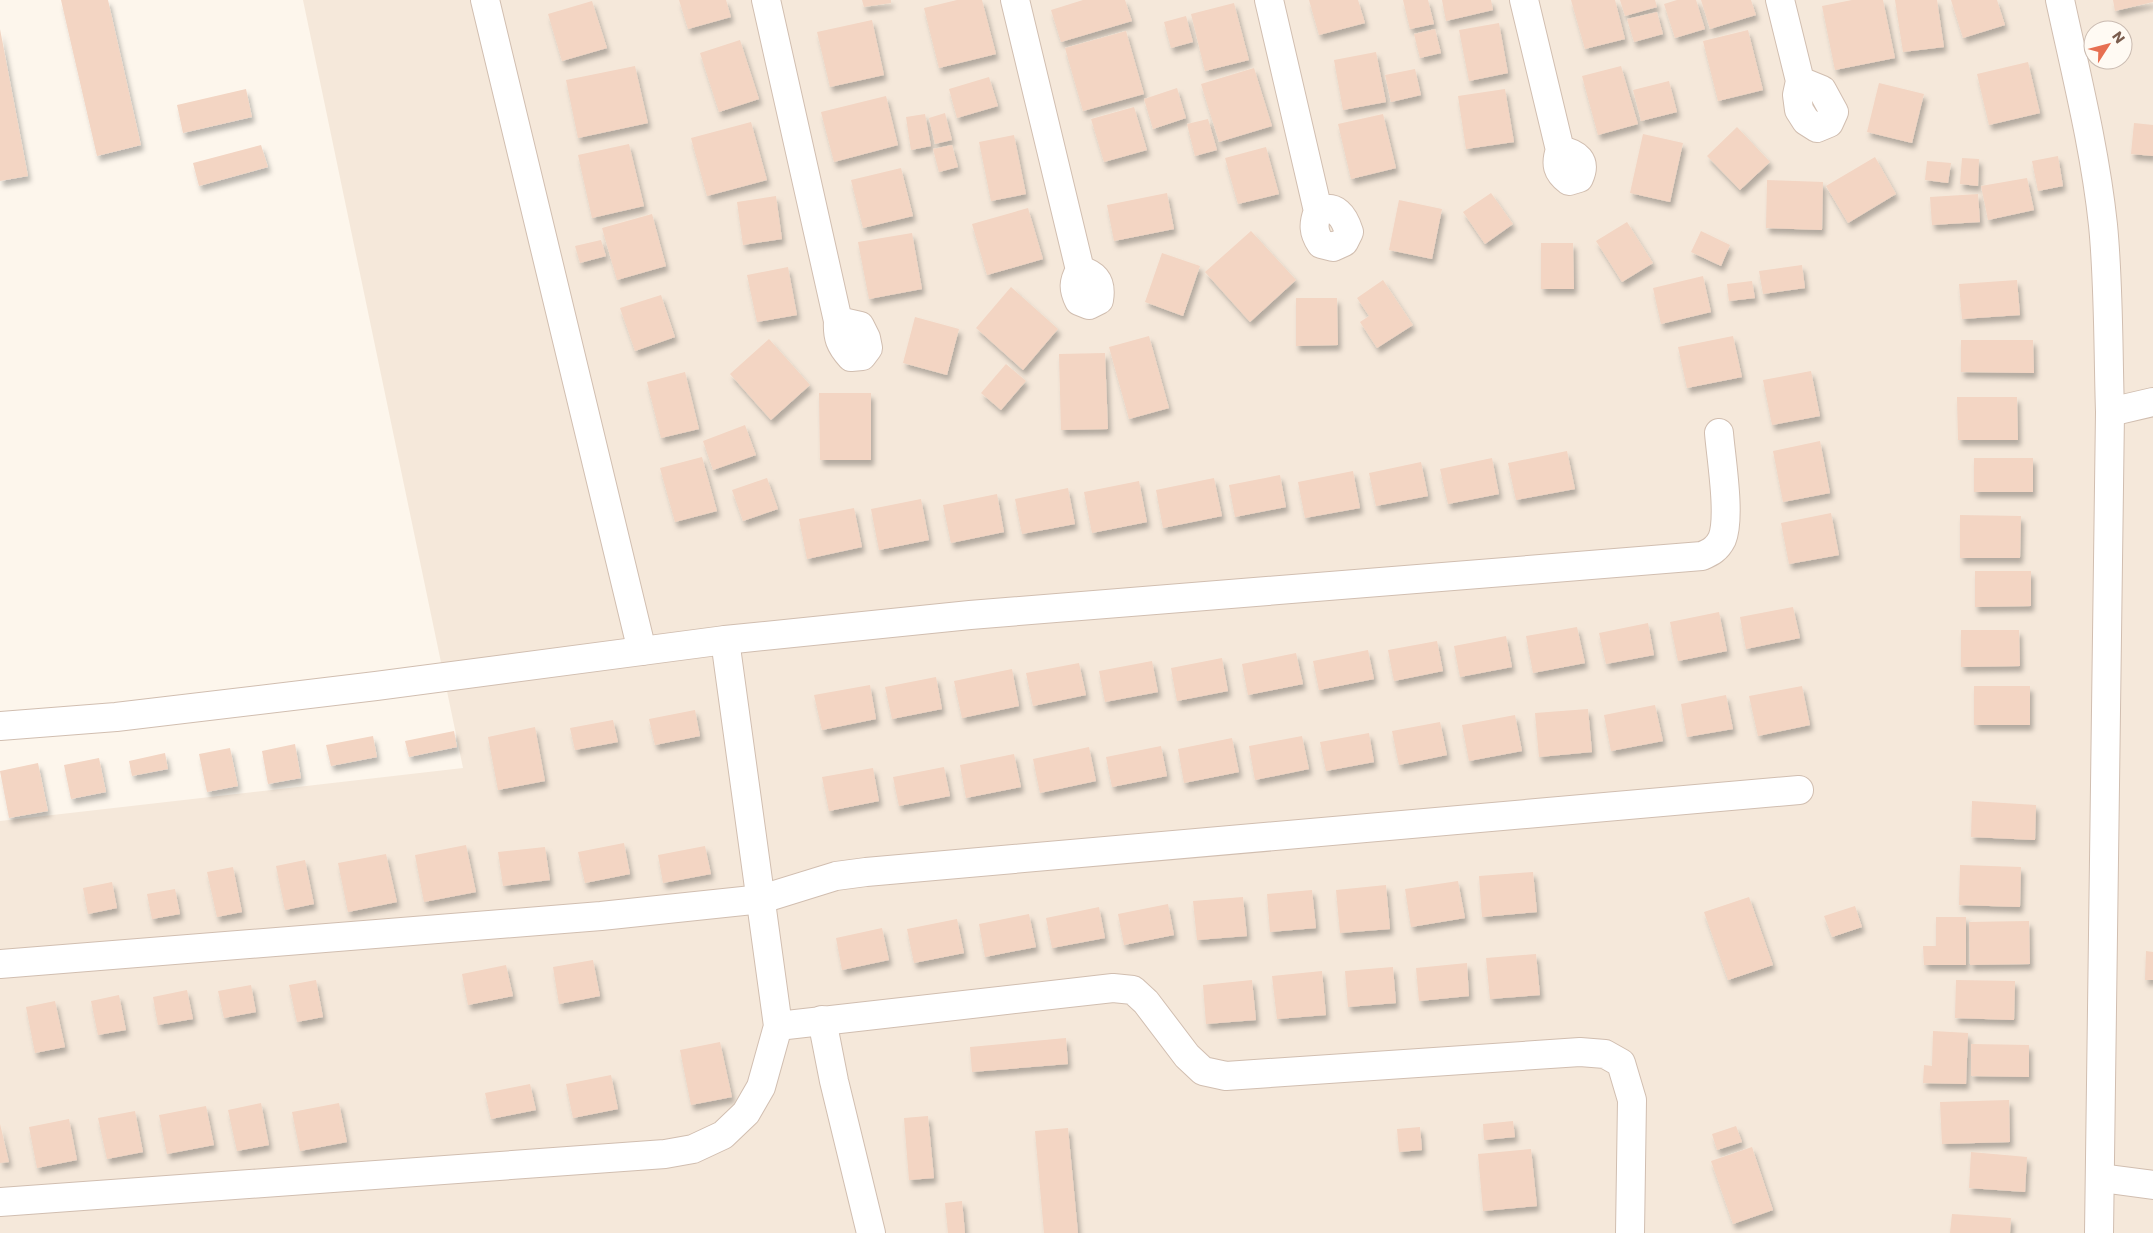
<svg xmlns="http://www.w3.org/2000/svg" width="2153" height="1233" font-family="Poppins,sans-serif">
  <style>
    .residential { fill: #f5e8da; fill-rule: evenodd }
    .building { fill: #f3d5c3; filter: url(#shadow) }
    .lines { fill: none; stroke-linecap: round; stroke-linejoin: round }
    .minor-casing { stroke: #d1beb0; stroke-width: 30 }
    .minor { stroke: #fff; stroke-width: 28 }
  </style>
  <defs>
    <filter id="shadow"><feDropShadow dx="3" dy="5.5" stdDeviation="2.5" flood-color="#0004"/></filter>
  </defs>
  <rect width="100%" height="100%" fill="#fdf6ec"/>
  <!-- residential -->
  <path class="residential" d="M303,0h1850v1233h-2153v-412l463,-53zM2093,30h30v30h-30z"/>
  <!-- building -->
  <g class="building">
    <polygon points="61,0 108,0 141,145 97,156"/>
    <polygon points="679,0 726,0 731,17 688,29"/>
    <polygon points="862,0 891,0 891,3 864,7"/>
    <polygon points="957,0 982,0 996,54 939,68 924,8"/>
    <polygon points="1083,0 1125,0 1132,21 1061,42 1051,10"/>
    <polygon points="1309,0 1358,0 1365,23 1319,35"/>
    <polygon points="1403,0 1428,0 1434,24 1410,29"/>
    <polygon points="1442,0 1491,0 1493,10 1446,21"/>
    <polygon points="1571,0 1615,0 1625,39 1585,49"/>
    <polygon points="1620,0 1655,0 1657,7 1625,16"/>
    <polygon points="1677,0 1696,0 1705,29 1675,38 1664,4"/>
    <polygon points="1701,0 1751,0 1756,15 1710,29"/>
    <polygon points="1852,0 1883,0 1895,58 1835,70 1822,6"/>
    <polygon points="1895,0 1937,0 1944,47 1903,52"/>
    <polygon points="1951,0 1997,0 2005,25 1963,38"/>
    <polygon points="2113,0 2153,0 2153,2 2115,11"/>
    <polygon points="592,1 607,48 562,61 548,14"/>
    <polygon points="1234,3 1249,60 1205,71 1191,14"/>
    <polygon points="1657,12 1663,34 1634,42 1627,19"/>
    <polygon points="1186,16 1193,42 1171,48 1164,22"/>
    <polygon points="872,20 884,75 830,87 817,32"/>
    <polygon points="1499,23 1508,73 1469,81 1459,30"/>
    <polygon points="0,29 28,176 0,181"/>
    <polygon points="1435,29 1441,53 1420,58 1414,34"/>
    <polygon points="1748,30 1763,90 1718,101 1703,41"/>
    <polygon points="1126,31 1144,94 1083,111 1065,48"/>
    <polygon points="740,40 759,99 719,112 700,53"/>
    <polygon points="1376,52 1386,102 1343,110 1334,60"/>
    <polygon points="2028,62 2040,113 1989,125 1977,74"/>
    <polygon points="635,66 648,123 578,138 566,80"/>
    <polygon points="1621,66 1638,124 1598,135 1582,76"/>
    <polygon points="1254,68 1272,126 1219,142 1201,84"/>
    <polygon points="1415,69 1421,95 1391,102 1385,75"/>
    <polygon points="989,77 998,106 957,118 949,89"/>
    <polygon points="1669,81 1677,112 1641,121 1633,90"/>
    <polygon points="1879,83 1924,94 1912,143 1867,132"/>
    <polygon points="1177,88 1186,118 1153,129 1144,99"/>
    <polygon points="246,89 252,117 183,133 177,105"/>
    <polygon points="1505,89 1514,142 1466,149 1458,96"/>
    <polygon points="886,96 898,145 834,162 821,112"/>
    <polygon points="1134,107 1147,150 1104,162 1091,119"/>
    <polygon points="945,113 952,140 935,144 929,118"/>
    <polygon points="925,114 931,146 911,150 906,117"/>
    <polygon points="1383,114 1396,168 1351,179 1338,124"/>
    <polygon points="1208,119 1217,150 1195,156 1187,124"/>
    <polygon points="751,122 767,180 707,196 691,138"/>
    <polygon points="2134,123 2153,125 2153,156 2131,154"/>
    <polygon points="1737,127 1770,162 1740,190 1707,156"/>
    <polygon points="1643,134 1683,143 1670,202 1630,193"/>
    <polygon points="1014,135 1026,194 991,201 979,142"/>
    <polygon points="629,144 644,206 592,218 578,155"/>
    <polygon points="261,145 268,167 199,186 193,163"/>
    <polygon points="952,145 958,167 939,172 933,149"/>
    <polygon points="1266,147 1279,194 1238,204 1225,158"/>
    <polygon points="2058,156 2063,186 2038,191 2032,161"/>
    <polygon points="1875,157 1896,194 1848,223 1826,186"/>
    <polygon points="1962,158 1979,159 1978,186 1960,184"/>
    <polygon points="1927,161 1951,163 1948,183 1925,180"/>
    <polygon points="901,168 913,216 863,228 851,180"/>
    <polygon points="2027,178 2034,210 1988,220 1981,186"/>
    <polygon points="1767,180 1823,182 1822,230 1766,228"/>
    <polygon points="1167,193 1174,229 1114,241 1107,205"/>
    <polygon points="1491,193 1513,224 1485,244 1463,212"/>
    <polygon points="1978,194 1980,222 1932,225 1930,197"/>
    <polygon points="776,196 782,239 743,245 737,202"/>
    <polygon points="1399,200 1442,209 1432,259 1389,250"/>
    <polygon points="1028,208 1043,259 987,275 972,224"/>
    <polygon points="652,214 666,266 617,280 602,228"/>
    <polygon points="1627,222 1653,263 1622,282 1596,241"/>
    <polygon points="1251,231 1296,280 1250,322 1205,272"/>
    <polygon points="1701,231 1730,245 1721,266 1691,252"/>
    <polygon points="912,233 922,289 869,299 858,242"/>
    <polygon points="601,240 606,256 580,263 575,246"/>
    <polygon points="1541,243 1573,243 1574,289 1541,289"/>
    <polygon points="1162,253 1200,266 1183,316 1145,302"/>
    <polygon points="1802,265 1805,288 1763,294 1759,271"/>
    <polygon points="788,267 797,315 757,322 747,275"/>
    <polygon points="1703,276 1711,312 1661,324 1653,288"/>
    <polygon points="1383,280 1413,325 1377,348 1360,322 1369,316 1357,298"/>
    <polygon points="2017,280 2020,315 1962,319 1959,284"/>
    <polygon points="1752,281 1755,298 1729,301 1727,284"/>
    <polygon points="1011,287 1058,329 1023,370 976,328"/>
    <polygon points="661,295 675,337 635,351 620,308"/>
    <polygon points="1296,298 1337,298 1338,345 1296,346"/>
    <polygon points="915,317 959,329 947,375 903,363"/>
    <polygon points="1149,336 1169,408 1129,419 1109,347"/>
    <polygon points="1733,336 1742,377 1687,388 1678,347"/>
    <polygon points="769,339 810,385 771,420 730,374"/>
    <polygon points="1961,340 2033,340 2034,373 1961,372"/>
    <polygon points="1105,353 1108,429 1061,430 1059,354"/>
    <polygon points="1006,364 1026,381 1001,410 981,393"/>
    <polygon points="1811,371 1820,416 1772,425 1763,380"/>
    <polygon points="685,372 699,429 661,438 647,382"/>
    <polygon points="819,393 871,393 871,460 820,460"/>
    <polygon points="1957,397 2017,397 2018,440 1958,440"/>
    <polygon points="745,425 756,455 713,470 703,441"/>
    <polygon points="1820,441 1830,493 1783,502 1773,451"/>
    <polygon points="1567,451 1575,489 1516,500 1508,463"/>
    <polygon points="702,457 717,511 675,522 660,468"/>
    <polygon points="1492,458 1499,494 1448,504 1440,469"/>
    <rect x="1974" y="458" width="59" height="34"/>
    <polygon points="1421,462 1428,496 1376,506 1369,473"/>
    <polygon points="1353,471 1360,508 1305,518 1298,482"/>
    <polygon points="1280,475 1286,507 1235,517 1229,485"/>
    <polygon points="767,478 778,509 743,521 732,490"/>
    <polygon points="1214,478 1222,516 1163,528 1156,490"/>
    <polygon points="1139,481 1147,522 1092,533 1084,492"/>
    <polygon points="1068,488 1075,524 1022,534 1015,499"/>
    <polygon points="997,494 1004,532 951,543 943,505"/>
    <polygon points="921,499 929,540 879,550 871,509"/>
    <polygon points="854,508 862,547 807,559 799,519"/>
    <polygon points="1831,513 1839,555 1789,564 1781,523"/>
    <polygon points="1960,515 2021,516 2020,558 1960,558"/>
    <polygon points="1975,571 2031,571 2031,606 1975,607"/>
    <polygon points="1793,607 1800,638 1746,649 1740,617"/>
    <polygon points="1719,612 1727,651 1678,661 1670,622"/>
    <polygon points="1648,623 1654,655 1606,664 1599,633"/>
    <polygon points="1577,627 1585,663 1533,673 1526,636"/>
    <polygon points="1961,630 2019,630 2020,666 1961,667"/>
    <polygon points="1506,636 1512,667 1460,677 1454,646"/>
    <polygon points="1437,641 1443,671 1394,681 1388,650"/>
    <polygon points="1368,650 1374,679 1319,690 1313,661"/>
    <polygon points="1296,653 1303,684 1248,695 1242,664"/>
    <polygon points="1222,658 1228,691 1177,701 1171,668"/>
    <polygon points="1152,661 1158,692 1105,702 1099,671"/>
    <polygon points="1079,663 1086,695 1033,706 1026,673"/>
    <polygon points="1012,669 1019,706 962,718 954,681"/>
    <polygon points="936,677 942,709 892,719 885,687"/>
    <polygon points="870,685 876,719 822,730 814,695"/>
    <polygon points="1802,686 1810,725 1758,736 1749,696"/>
    <rect x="1974" y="686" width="56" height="39"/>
    <polygon points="1726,695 1733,729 1687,737 1681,704"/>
    <polygon points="1655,705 1663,741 1611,751 1604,715"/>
    <polygon points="1588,709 1592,752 1539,757 1535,713"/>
    <polygon points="695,710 700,736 655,745 649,719"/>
    <polygon points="1515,715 1522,751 1469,761 1462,725"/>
    <polygon points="613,720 618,742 575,750 570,728"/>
    <polygon points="1440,722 1447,755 1399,765 1392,731"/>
    <polygon points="535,727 545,781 498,790 488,737"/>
    <polygon points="454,731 457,747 409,757 405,741"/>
    <polygon points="1369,733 1374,762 1326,771 1320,742"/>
    <polygon points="373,736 377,757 331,766 326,745"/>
    <polygon points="1302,736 1309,769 1255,780 1249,746"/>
    <polygon points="1232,738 1239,772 1184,783 1178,749"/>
    <polygon points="295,744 301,778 268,784 262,751"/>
    <polygon points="1161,746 1167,776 1112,787 1106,757"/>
    <polygon points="1089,747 1096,781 1040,793 1033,759"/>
    <polygon points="230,748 238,786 207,792 199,754"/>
    <polygon points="165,753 168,769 132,776 129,761"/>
    <polygon points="1014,754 1021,787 966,798 960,765"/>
    <polygon points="99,758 106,792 71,799 64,765"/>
    <polygon points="38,763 48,811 9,818 0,771"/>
    <polygon points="944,767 950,796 899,806 893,777"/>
    <polygon points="873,768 879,801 829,811 822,777"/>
    <polygon points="1972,801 2036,805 2035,840 1971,837"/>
    <polygon points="624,843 630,874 585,883 578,852"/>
    <polygon points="466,845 476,892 424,902 415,855"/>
    <polygon points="705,846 711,874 663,883 658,855"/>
    <polygon points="545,847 550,880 503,886 498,852"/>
    <polygon points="386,854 397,902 348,912 338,863"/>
    <polygon points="305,860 314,904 285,910 276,866"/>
    <polygon points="1960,865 2021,867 2020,907 1959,905"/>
    <polygon points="233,867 242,912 217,917 207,872"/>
    <polygon points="1533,872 1537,912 1482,917 1479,876"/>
    <polygon points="1458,881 1465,918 1411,927 1405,889"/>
    <polygon points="112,882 117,908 88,914 83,888"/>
    <polygon points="1386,885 1390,929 1340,933 1336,890"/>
    <polygon points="175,889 180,914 152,919 147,894"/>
    <polygon points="1312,890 1316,928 1270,932 1267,894"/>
    <polygon points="1243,897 1247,936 1197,940 1193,901"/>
    <polygon points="1749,897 1773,965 1728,980 1704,912"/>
    <polygon points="1168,904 1174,935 1124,945 1118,914"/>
    <polygon points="1855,906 1862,927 1832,937 1824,916"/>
    <polygon points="1099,907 1105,938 1052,948 1046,918"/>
    <polygon points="1029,914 1036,947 985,957 979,924"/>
    <polygon points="1936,917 1966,917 1966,965 1924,965 1923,946 1936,946"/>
    <polygon points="957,919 964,953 914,963 907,929"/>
    <polygon points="2029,921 2030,964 1970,965 1969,922"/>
    <polygon points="882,928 889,960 842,970 836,938"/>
    <polygon points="2146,951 2153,952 2153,980 2145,980"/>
    <polygon points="1536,954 1540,995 1490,999 1486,958"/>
    <polygon points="593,960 600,996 559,1004 553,967"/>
    <polygon points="1467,963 1469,996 1419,1001 1416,968"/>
    <polygon points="506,965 513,996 468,1005 462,974"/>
    <polygon points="1393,967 1396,1003 1348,1007 1345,971"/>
    <polygon points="1322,971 1326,1015 1277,1019 1272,976"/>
    <polygon points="316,980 323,1017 297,1022 289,985"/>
    <polygon points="1252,980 1256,1020 1206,1024 1203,985"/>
    <polygon points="1956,980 2015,981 2014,1020 1955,1018"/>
    <polygon points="251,985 256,1012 224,1018 218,991"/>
    <polygon points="187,990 193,1019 158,1025 153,997"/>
    <polygon points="119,995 126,1030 98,1035 91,1001"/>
    <polygon points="55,1001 65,1047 35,1053 26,1007"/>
    <polygon points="1933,1031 1968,1033 1966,1084 1923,1083 1924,1065 1932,1066"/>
    <polygon points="1066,1038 1068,1064 972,1072 970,1047"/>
    <polygon points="720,1042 732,1097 691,1105 680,1050"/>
    <polygon points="1971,1044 2029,1045 2029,1077 1971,1076"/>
    <polygon points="611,1075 618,1109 573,1118 566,1084"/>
    <polygon points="530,1084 536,1110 491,1119 485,1093"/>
    <polygon points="2009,1100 2010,1142 1942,1144 1940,1102"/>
    <polygon points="261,1103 269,1145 237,1151 228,1110"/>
    <polygon points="339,1103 347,1142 300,1151 292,1112"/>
    <polygon points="206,1106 214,1145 167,1154 159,1115"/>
    <polygon points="135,1111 143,1152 107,1159 98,1118"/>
    <polygon points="928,1116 934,1178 909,1180 904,1118"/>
    <polygon points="69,1119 77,1160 37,1168 29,1127"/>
    <polygon points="1513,1121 1515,1137 1484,1140 1483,1124"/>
    <polygon points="0,1124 9,1162 0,1163"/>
    <polygon points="1736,1126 1742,1142 1717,1150 1712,1134"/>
    <polygon points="1420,1127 1422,1150 1399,1152 1397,1129"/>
    <polygon points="1068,1128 1078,1233 1044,1233 1035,1131"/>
    <polygon points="1752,1147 1773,1210 1733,1224 1711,1161"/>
    <polygon points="1531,1149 1537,1206 1483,1211 1478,1154"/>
    <polygon points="1971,1152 2027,1157 2025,1192 1969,1188"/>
    <polygon points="962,1201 965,1233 948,1233 945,1203"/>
    <polygon points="1952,1214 2011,1218 2010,1233 1950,1233"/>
  </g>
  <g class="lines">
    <defs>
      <g id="minor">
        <polyline points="485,0 642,651"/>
        <path d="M766,0l72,321c-1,16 2,24 13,36l11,-1 6,-8 -2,-10 -6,-12 -22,-5"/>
        <path d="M1015,0l65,270c-7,12 -7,19 -1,31l10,4 10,-5c3,-17 -2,-25 -19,-30"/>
        <path d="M1269,0l49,211c-5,13 -5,21 3,33l12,3 11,-5 5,-10c-5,-16 -13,-28 -31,-21"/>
        <path d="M1524,0l36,150c-5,14 -3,22 9,31l10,-3c8,-17 -2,-25 -19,-28"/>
        <polyline points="1780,0 1800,81 1797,95 1799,110 1806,121 1817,128 1829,123 1834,112 1822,90 1800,81"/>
        <path d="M2060,0c16,74 35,149 43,225 6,61 5,125 7,187l-11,821"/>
        <polyline points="2110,412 2153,402"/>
        <path d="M0,726l116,-9 260,-31 349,-46 245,-25 732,-59c9,-4 15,-7 20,-17 9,-22 -1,-81 -3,-106"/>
        <polyline points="0,964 601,916 762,899 836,876 866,872 1799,790"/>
        <polyline points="822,1020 834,1081 871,1233"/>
        <polyline points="778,1026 1113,988 1133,990 1146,1002 1187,1056 1203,1071 1226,1076 1580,1052 1605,1054 1621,1063 1632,1100 1630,1233"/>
        <polyline points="2101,1178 2153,1185"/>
        <polyline points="0,1202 665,1154 693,1149 723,1135 746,1113 761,1087 778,1026 725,640"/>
      </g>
    </defs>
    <!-- minor casing -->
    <use href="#minor" class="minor-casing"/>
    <!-- minor -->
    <use href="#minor" class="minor"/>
  </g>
  <!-- north arrow -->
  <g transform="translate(2108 45) rotate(54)"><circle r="24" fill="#fffaf3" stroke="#cabbb1"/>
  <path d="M0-4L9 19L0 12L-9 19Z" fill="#e76f51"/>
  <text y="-8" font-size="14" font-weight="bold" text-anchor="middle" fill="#7a5c4d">N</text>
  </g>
</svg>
